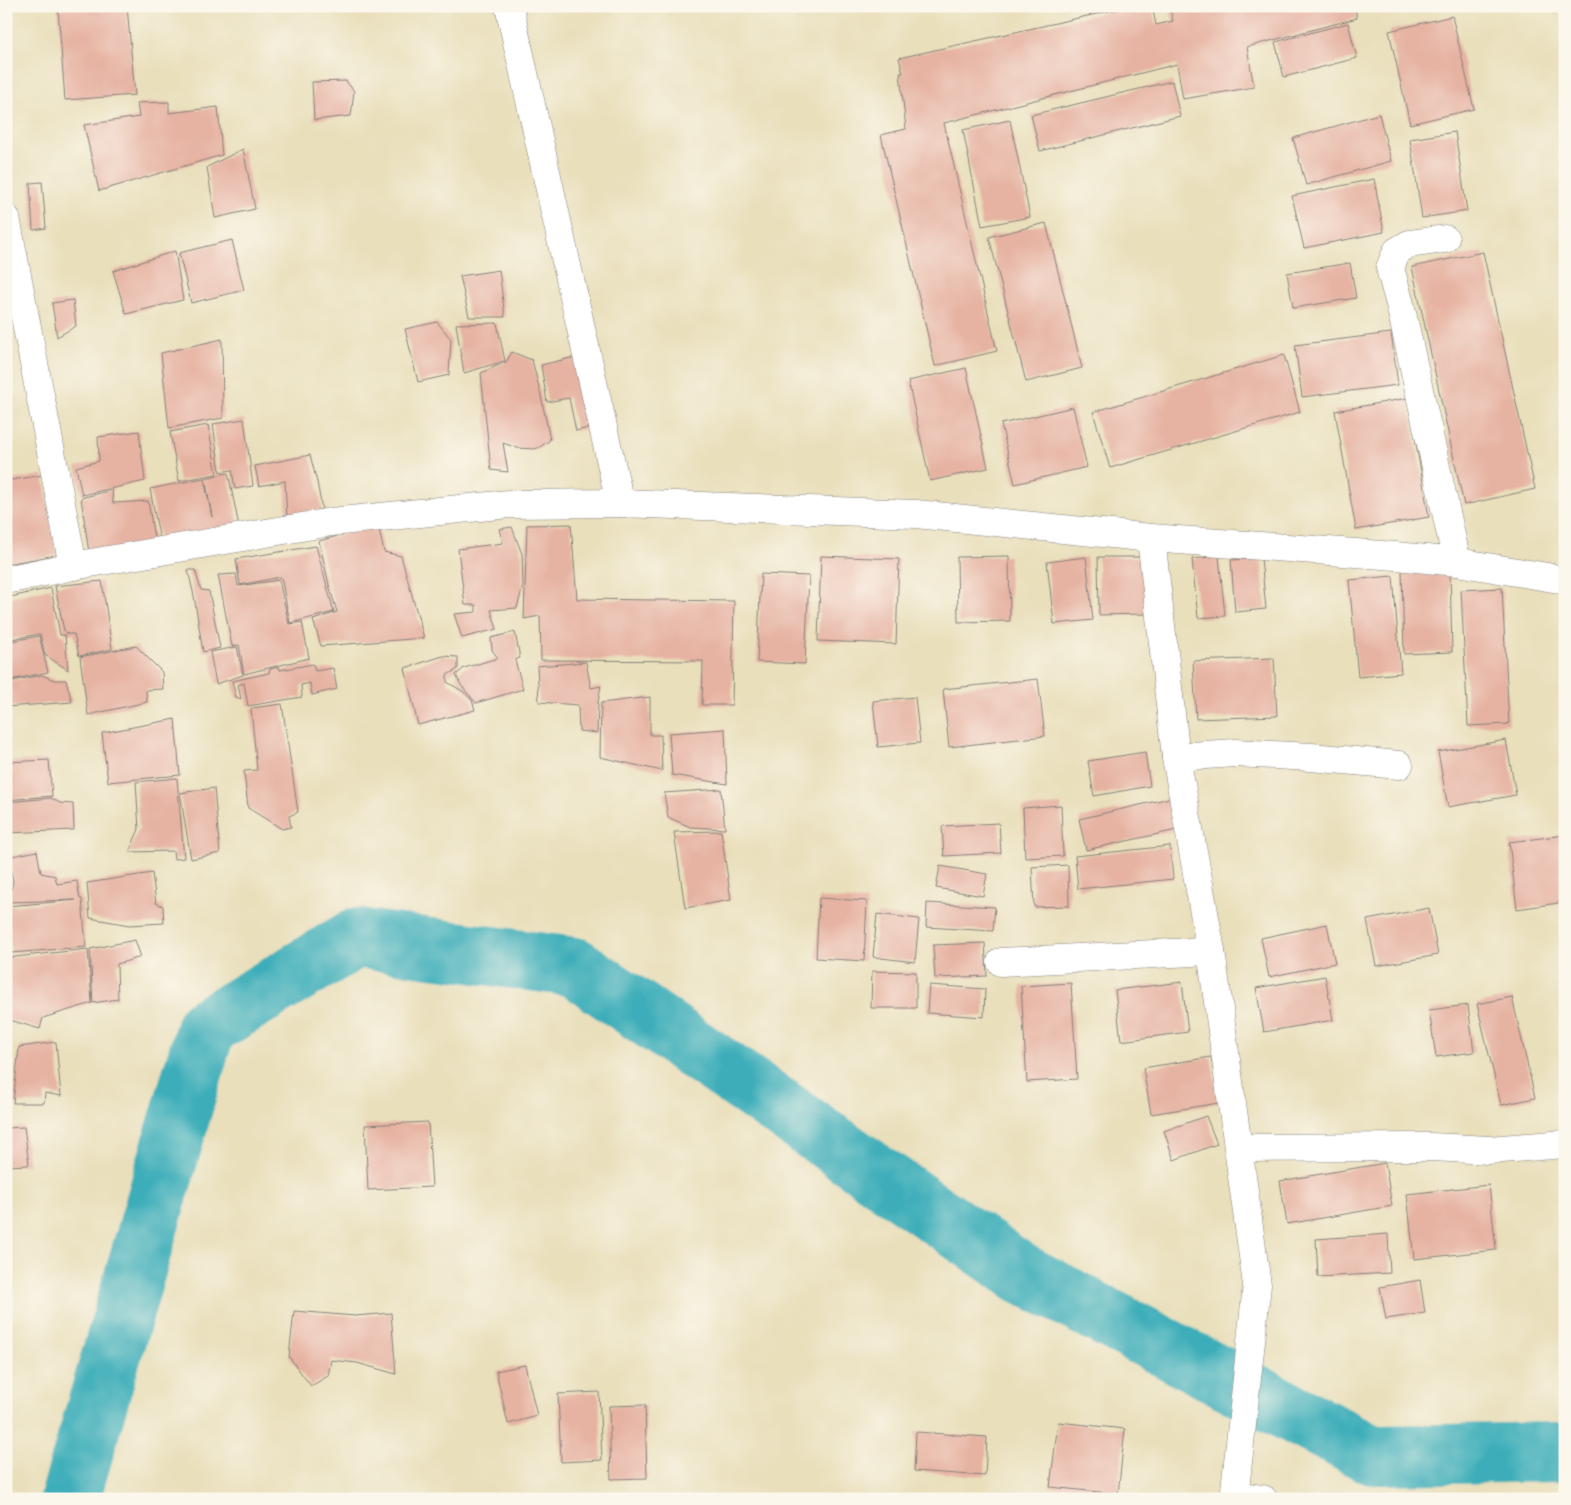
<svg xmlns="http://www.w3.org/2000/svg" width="1571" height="1505" font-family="'Shantell Sans',sans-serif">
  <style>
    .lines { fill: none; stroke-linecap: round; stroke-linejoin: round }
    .river { stroke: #3eaeb9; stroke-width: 60 }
    .building { fill: #e6b2a2 }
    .minor-casing { stroke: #86807b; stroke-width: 29 }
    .minor { stroke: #fff; stroke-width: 28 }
  </style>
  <rect width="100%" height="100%" fill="#fbf7ec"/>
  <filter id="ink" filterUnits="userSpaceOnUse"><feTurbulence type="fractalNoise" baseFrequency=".02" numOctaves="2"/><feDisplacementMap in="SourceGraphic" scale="10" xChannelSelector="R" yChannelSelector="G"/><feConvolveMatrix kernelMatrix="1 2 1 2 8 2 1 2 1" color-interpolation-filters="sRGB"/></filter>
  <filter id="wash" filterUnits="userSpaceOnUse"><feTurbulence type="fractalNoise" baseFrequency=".0096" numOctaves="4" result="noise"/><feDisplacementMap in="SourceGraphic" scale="20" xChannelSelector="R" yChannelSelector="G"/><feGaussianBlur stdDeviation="1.12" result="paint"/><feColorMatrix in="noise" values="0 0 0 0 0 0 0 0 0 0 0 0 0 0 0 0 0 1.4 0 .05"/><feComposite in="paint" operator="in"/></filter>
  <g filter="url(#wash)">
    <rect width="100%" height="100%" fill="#e9dfbb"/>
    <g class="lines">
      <!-- river -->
      <polyline class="river" points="70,1499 206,1027 356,938 575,967 1021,1273 1373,1455 1565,1452"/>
    </g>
    <g id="blocks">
      <!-- building -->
      <g class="building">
        <polygon points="91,6 127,6 135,95 65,100 58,9"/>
        <polygon points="1132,6 1152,6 1156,25 1173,21 1169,6 1359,7 1355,8 1357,18 1247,47 1254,87 1183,99 1177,64 944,123 997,351 935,366 881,135 906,129 900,73 903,73 899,58"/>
        <polygon points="1452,16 1474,109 1410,124 1389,31"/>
        <polygon points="1348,23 1357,58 1284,77 1275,42"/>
        <polygon points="346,81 354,91 351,116 314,120 312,82"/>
        <polygon points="1172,81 1180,116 1040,151 1031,115"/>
        <polygon points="169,102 169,113 218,107 222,155 99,191 84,125 139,117 137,103"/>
        <polygon points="1379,114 1391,161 1306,185 1293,138"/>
        <polygon points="1010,120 1030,217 982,226 963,130"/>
        <polygon points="1455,132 1467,211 1422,218 1410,139"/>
        <polygon points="243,149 255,209 215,218 207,167"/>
        <polygon points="1374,179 1384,232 1304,248 1292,196"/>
        <polygon points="42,182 46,228 33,230 30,183"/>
        <polygon points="1046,223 1082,368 1026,382 989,237"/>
        <polygon points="232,240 244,290 191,303 179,253"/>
        <polygon points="175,251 183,300 126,314 113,271"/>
        <polygon points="1483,252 1535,489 1464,505 1412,267"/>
        <polygon points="1350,263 1356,298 1293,308 1287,273"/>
        <polygon points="499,270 505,317 469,317 460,276"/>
        <polygon points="73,300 76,326 57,337 52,303"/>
        <polygon points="437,322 451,339 449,375 418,382 405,329"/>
        <polygon points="497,323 505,361 464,373 456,324"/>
        <polygon points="1391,333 1398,385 1302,397 1295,345"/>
        <polygon points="222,339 223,418 169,428 161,353"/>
        <polygon points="512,352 532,360 540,391 550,440 540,447 535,449 517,448 503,443 508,472 491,470 481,373 506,362"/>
        <polygon points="1284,355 1300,412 1110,468 1093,412"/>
        <polygon points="571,358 586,362 582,395 589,428 576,431 569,398 547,402 541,365"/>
        <polygon points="966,368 988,468 930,481 908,381"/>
        <polygon points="6,377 11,396 6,397"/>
        <polygon points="1408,398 1429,517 1356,530 1335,411"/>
        <polygon points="1073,407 1087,467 1015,484 1001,424"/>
        <polygon points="244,419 253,486 235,489 232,470 220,472 213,424"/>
        <polygon points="208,425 217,474 179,481 170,432"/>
        <polygon points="139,431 145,481 82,495 76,467 99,461 98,437"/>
        <polygon points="310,455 317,482 322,509 287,519 285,481 259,486 255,466"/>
        <polygon points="228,473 239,526 160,541 150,489 204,478 212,517 205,478"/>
        <polygon points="43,475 57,555 6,564 6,481"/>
        <polygon points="112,490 113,503 148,501 155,544 89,553 81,498"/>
        <polygon points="571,524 577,599 734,601 732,705 702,705 703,661 541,660 540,616 524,619 527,525"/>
        <polygon points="378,525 384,552 401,556 424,638 321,646 313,620 337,612 329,585 319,541"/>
        <polygon points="512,527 522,554 523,586 517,608 491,610 497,629 462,638 454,614 476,612 476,605 465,605 458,549 503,543 499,529"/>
        <polygon points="316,546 334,612 290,623 281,577 240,585 236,559"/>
        <polygon points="821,556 899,559 896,644 818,641"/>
        <polygon points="1009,556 1010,621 958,622 957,557"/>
        <polygon points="1219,556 1225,616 1198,618 1192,559"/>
        <polygon points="1086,557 1093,620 1054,624 1047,562"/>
        <polygon points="1098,557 1145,557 1146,614 1099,615"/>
        <polygon points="1261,558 1266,609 1235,612 1231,560"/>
        <polygon points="1450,569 1452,652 1404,654 1402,570"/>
        <polygon points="188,570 195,570 201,590 209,591 220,648 203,652 194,596"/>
        <polygon points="236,574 238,586 279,580 289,624 302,622 309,658 244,674 239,645 232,646 218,575"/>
        <polygon points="761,574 809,576 805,664 757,662"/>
        <polygon points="1393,576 1401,673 1358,677 1349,580"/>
        <polygon points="102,581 112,649 79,656 74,634 67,634 64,631 55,586"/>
        <polygon points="51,588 60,635 65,635 68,670 45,655 40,634 6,640 6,598"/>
        <polygon points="1502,588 1509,724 1468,726 1461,590"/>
        <polygon points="515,632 520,658 515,660 523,689 476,703 461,685 456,675 464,668 498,658 492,650 491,638"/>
        <polygon points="39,636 48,672 6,681 6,642"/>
        <polygon points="136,646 162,672 163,689 146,690 147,702 88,715 80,657"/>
        <polygon points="237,647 243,675 216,684 210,652"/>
        <polygon points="443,656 458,657 458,669 447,675 447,682 464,692 472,700 475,710 418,725 405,668"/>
        <polygon points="1274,658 1277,716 1196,719 1193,661"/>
        <polygon points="586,662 591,688 601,686 598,702 597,733 579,731 578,705 539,702 537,666"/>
        <polygon points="313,664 315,671 333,668 337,689 312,695 310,683 301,685 302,697 248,706 244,683 238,685 241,699 236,697 232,681 269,673 270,669 279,667 280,670"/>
        <polygon points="42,675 54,680 66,680 72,702 6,707 6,682"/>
        <polygon points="1038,679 1045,736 949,747 943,689"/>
        <polygon points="650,697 650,735 661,735 662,771 600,757 601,703"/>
        <polygon points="915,697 920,743 878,747 873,701"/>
        <polygon points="282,704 298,812 289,816 291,827 282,829 248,808 244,771 257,770 251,708"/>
        <polygon points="175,719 180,775 108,782 102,733"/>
        <polygon points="725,729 727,784 672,775 669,733"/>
        <polygon points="1506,740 1516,795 1448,807 1438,752"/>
        <polygon points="1145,752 1150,786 1094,796 1088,761"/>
        <polygon points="49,760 52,796 6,800 6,762"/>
        <polygon points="177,778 184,858 174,859 173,851 129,852 139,829 136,782"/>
        <polygon points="214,788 220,853 191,859 180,793"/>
        <polygon points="721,789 725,829 690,827 668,817 664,793"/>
        <polygon points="1174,797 1181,829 1086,850 1079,819"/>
        <polygon points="51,798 60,803 73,804 74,830 8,833 6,802"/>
        <polygon points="1061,805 1063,856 1025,858 1023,808"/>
        <polygon points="999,823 1001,853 944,856 942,826"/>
        <polygon points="721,831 731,900 685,908 674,832"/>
        <polygon points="1565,835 1565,902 1517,909 1509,842"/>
        <polygon points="1170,846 1173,879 1078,889 1075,856"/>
        <polygon points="37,851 41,873 55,876 57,884 77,881 80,899 82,899 86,947 11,953 7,906 76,900 8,902 13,881 7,857"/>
        <polygon points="1068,865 1069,906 1034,907 1032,867"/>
        <polygon points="940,866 987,874 983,896 936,888"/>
        <polygon points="152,873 156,903 163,906 164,923 129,925 90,918 87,883"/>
        <polygon points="819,898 867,901 864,961 816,958"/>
        <polygon points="927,903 995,907 993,931 926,927"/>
        <polygon points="1429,908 1438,955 1376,966 1367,920"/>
        <polygon points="877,914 919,919 915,962 873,957"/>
        <polygon points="1327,924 1335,963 1269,977 1261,938"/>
        <polygon points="135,940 141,957 117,964 118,999 93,1003 90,949"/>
        <polygon points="985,943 987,976 935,978 933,945"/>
        <polygon points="88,949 92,1003 43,1018 40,1029 6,1019 6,958"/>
        <polygon points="872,971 916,972 916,1008 871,1008"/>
        <polygon points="1325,976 1333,1020 1264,1032 1256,988"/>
        <polygon points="1182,982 1188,1032 1121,1041 1115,990"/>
        <polygon points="1071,983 1077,1079 1027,1082 1021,986"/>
        <polygon points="929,985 985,989 984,1017 927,1013"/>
        <polygon points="1512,997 1535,1098 1501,1105 1477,1004"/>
        <polygon points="1468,1005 1474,1052 1436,1057 1429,1010"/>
        <polygon points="56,1042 61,1096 45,1093 44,1103 13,1103 19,1047"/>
        <polygon points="1211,1057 1219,1103 1151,1114 1143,1068"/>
        <polygon points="1206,1116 1217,1144 1174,1160 1164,1131"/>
        <polygon points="428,1122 432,1187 368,1190 365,1125"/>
        <polygon points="24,1127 29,1165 6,1166 6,1128"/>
        <polygon points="1385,1163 1392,1206 1287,1224 1280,1181"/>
        <polygon points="1489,1185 1496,1250 1414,1259 1407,1194"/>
        <polygon points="1388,1234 1390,1273 1318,1277 1316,1239"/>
        <polygon points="1420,1280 1425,1313 1386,1319 1380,1287"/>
        <polygon points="294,1311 355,1316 391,1313 396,1374 357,1363 331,1360 328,1376 311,1386 289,1357"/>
        <polygon points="525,1365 537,1416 508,1424 496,1371"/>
        <polygon points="599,1392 602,1460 561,1462 558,1394"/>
        <polygon points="645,1405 647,1478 611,1479 609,1406"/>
        <polygon points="1058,1422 1125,1429 1118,1494 1050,1487"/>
        <polygon points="916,1432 987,1437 985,1476 914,1471"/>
      </g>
    </g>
  </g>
  <g filter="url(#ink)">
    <use href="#blocks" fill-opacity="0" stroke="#86807b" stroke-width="1"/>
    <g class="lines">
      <defs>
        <g id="minor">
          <polyline points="509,6 620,503"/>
          <polyline points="6,218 73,566"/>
          <polyline points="1445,239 1409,244 1397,251 1390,268 1400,304 1457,562"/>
          <polyline points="1151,538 1176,757 1211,951 1257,1285 1234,1499"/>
          <polyline points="6,580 73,566 331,522 509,504 620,503 916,514 1151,538 1396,556 1457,562 1565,580"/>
          <polyline points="1176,757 1235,753 1311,757 1399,765"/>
          <polyline points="1001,962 1211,951"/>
          <polyline points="1239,1148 1431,1147 1489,1150 1565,1144"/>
          <polyline points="1234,1495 1263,1499"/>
        </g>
      </defs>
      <!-- minor casing -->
      <use href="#minor" class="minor-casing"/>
      <!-- minor -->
      <use href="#minor" class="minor"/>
    </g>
  </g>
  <!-- margin -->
  <rect width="1571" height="1505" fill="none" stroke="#fbf7ec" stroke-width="25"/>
</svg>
